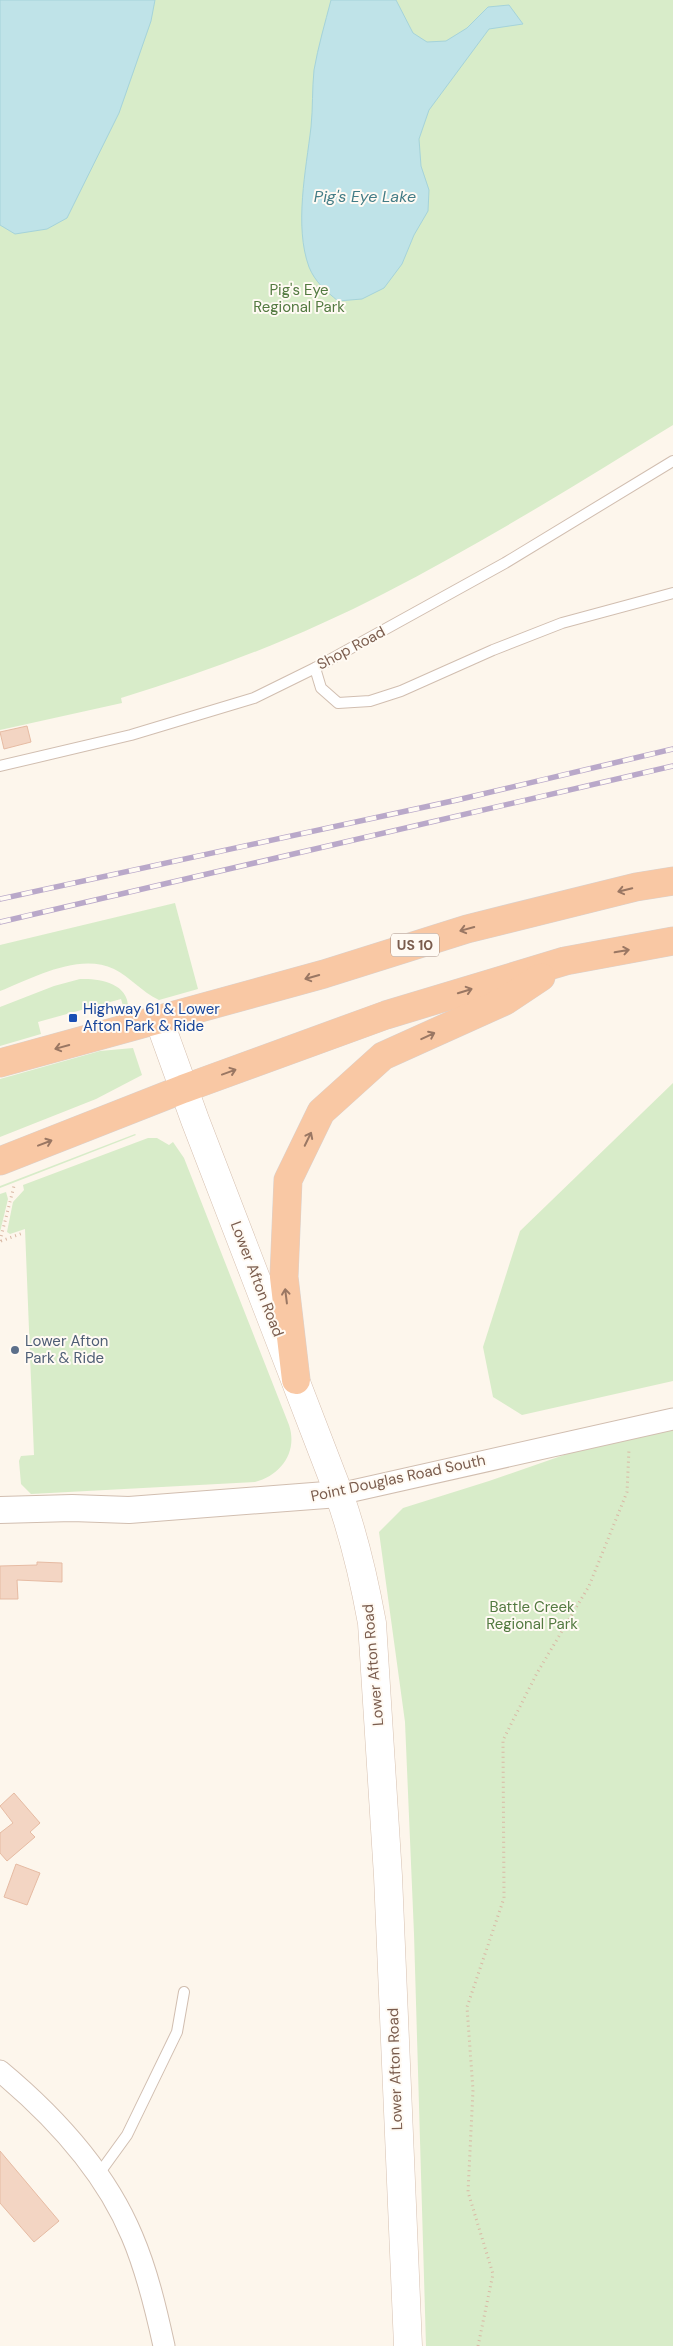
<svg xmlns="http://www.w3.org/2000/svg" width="673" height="2346" font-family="'DM Sans',sans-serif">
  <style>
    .green { fill: #d8ecc9 }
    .water { fill: #bfe3e8; stroke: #a5d3da }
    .building { fill: #f3d5c3; stroke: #e6bba3 }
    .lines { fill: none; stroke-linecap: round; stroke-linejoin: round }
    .service-casing { stroke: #d1beb0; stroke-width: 12 }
    .minor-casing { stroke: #d1beb0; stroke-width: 23 }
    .tertiary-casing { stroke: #d1beb0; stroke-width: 28 }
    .secondary-casing { stroke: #d6c0b0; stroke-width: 29 }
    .trunk-casing { stroke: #dad1cd; stroke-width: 29 }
    .path { stroke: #d9b8a5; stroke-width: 3; stroke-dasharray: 1 4; stroke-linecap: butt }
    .service { stroke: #fff; stroke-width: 10 }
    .minor { stroke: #fff; stroke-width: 21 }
    .tertiary { stroke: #fff; stroke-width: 26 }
    .secondary { stroke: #fff; stroke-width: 28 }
    .trunk { stroke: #f9c8a4; stroke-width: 28 }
    .rail-casing { stroke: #b9a8c9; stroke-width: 5.5 }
    .rail { stroke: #fffaf3; stroke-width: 4; stroke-dasharray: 11; stroke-linecap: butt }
    .oneway { stroke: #9a7763 }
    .transit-dot { fill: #1a4fb4; stroke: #fffaf3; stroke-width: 2 }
    .service-dot { fill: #5c6f8a; stroke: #fffaf3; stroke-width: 2 }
    .labels { text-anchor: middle; stroke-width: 4; stroke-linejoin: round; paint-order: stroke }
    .shield { fill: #fffaf3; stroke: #a28b7f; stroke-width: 1 }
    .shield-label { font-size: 14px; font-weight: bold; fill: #7a5c4d }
    .park-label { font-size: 15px; fill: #537a41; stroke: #fffaf3 }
    .street-label { font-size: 15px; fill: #7a5c4d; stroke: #fffaf3 }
    .transit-label { font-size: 15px; fill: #164399; stroke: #fffaf3; text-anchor: start }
    .service-label { font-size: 15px; fill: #4e5e75; stroke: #fffaf3; text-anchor: start }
    .water-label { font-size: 16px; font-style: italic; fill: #437c86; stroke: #fffaf3 }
  </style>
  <rect width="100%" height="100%" fill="#fdf6ec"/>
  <!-- green -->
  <g class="green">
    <path d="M0,0h673v425c-94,58 -189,117 -288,168 -83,43 -174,78 -264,105l1,5 -122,27z"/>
    <path d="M175,903l23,86 -39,11c-17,-8 -29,-23 -45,-31 -35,-17 -81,9 -114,22v-46z"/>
    <path d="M80,979c19,-1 49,4 48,29l-4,1 -3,-10 -83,23 3,12 -41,12v-39l54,-21z"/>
    <polygon points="133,1048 142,1075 96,1099 0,1137 0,1079 100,1051"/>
    <polygon points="673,1083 673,1381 522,1415 493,1397 483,1347 520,1231"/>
    <polygon points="135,1134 136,1135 0,1188 0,1186"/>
    <path d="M148,1138h9l12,7 4,-3 11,16 105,267c9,27 -8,50 -34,57l-224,12 -10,-10 -2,-23 2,-5 13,-1 -9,-226 -15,5 -3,-2 6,-30 11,-12 -1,-5z"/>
    <polygon points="6,1192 8,1199 0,1232 0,1194"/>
    <polygon points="673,1417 673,2346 426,2346 414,1934 405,1722 379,1532 403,1508 489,1481"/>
  </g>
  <!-- water -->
  <g class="water">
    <polygon points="0,0 155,0 151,21 119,113 67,218 47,229 15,234 0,225"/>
    <path d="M331,0h65l17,33 14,9 19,-1 21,-13 21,-21 21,-2 14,19 -34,5 -60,81 -10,29 2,27 8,24 -1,21 -14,24 -12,29 -18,24 -22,11 -24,2c-12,-10 -23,-19 -29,-34 -15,-41 -3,-97 2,-140 2,-19 1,-38 3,-57 4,-23 11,-47 17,-70z"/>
  </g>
  <!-- building -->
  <g class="building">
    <polygon points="27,726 31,742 4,749 0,732"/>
    <polygon points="37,1562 62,1563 62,1582 17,1580 18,1599 0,1599 0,1566 37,1565"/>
    <polygon points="14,1793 40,1823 30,1832 35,1837 7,1861 0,1853 0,1833 13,1823 0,1806"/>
    <polygon points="16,1864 40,1873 27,1905 4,1897"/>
    <polygon points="0,2151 59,2221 34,2242 0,2203"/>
  </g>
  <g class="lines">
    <defs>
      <g id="service">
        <polyline points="315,668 321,688 338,703 370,701 401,691 493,650 562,623 673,593"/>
        <polyline points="0,766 131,735 254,698 315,668 505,563 673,461"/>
        <polyline points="98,2175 127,2135 177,2032 184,1992"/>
      </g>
      <g id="minor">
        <polyline points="339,1494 673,1419"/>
        <path d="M0,2071c54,45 105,100 132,165 15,35 24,73 32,110"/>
      </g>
      <polyline id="tertiary" points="0,1510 72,1508 129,1510 339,1494"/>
      <path id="secondary" d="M159,1020l36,100 144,374c15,42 25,85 33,129l16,253 20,470"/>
      <g id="trunk">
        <polyline points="0,1063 324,974 467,929 636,887 673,881"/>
        <polyline points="0,1161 183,1089 386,1015 565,961 673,941"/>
        <polyline points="296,1380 284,1277 288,1180 321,1112 383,1056 505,1001 541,977"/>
      </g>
    </defs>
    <!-- service casing -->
    <use href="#service" class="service-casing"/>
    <!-- minor casing -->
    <use href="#minor" class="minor-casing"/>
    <!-- tertiary casing -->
    <use href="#tertiary" class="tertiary-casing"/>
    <!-- secondary casing -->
    <use href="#secondary" class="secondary-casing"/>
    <!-- trunk casing -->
    <use href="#trunk" class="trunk-casing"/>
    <!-- path -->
    <g class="path">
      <polyline points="0,1241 14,1186"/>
      <polyline points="1,1241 23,1233"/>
      <polyline points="478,2346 493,2274 468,2192 473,2090 467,2007 504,1898 503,1740 537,1673 589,1586 627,1492 629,1449"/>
    </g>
    <!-- service -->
    <use href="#service" class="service"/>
    <!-- minor -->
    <use href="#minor" class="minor"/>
    <!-- tertiary -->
    <use href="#tertiary" class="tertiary"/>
    <!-- secondary -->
    <use href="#secondary" class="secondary"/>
    <!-- trunk -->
    <use href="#trunk" class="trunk"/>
    <defs>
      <g id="rail">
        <polyline points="0,899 457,800 673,749"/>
        <polyline points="0,922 673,766"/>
      </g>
    </defs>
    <!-- rail casing -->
    <use href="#rail" class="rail-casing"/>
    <!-- rail -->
    <use href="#rail" class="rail"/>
  </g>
  <!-- one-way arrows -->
  <defs><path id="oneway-shaft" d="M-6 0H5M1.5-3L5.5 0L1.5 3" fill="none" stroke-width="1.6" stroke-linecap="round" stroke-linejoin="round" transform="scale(1.25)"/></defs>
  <g class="oneway">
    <use href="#oneway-shaft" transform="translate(625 890) rotate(166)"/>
    <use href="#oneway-shaft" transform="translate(467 929) rotate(165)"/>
    <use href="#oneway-shaft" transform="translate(622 951) rotate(-10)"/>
    <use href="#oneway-shaft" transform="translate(312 977) rotate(164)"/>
    <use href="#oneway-shaft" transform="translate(465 991) rotate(-17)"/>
    <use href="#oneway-shaft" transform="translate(428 1036) rotate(-25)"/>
    <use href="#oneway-shaft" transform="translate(62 1047) rotate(165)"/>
    <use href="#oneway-shaft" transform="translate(229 1072) rotate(-20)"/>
    <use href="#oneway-shaft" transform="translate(308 1139) rotate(-64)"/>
    <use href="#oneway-shaft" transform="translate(45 1143) rotate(-21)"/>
    <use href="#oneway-shaft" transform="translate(286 1296) rotate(-97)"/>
  </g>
  <!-- markers -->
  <rect class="transit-dot" x="68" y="1013" width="10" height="10" rx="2.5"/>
  <circle class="service-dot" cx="15" cy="1350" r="5"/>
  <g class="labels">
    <!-- shield labels -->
    <rect class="shield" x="391" y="933.5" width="48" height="23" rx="4"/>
    <g class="shield-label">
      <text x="415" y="950">US 10</text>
    </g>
    <!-- park labels -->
    <g class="park-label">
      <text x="299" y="295">Pig's Eye<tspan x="299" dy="17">Regional Park</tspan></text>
      <text x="532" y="1612">Battle Creek<tspan x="532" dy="17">Regional Park</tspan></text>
    </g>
    <!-- street labels -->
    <g class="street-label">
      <text transform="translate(351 648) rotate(-28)" y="5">Shop Road</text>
      <text transform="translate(257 1279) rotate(69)" y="5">Lower Afton Road</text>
      <text transform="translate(398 1478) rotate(-12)" y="5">Point Douglas Road South</text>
      <text transform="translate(373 1665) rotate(-95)" y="5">Lower Afton Road</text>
      <text transform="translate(395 2069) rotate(-92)" y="5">Lower Afton Road</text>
    </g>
    <!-- transit labels -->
    <g class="transit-label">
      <text x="83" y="1014">Highway 61 &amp; Lower<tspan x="83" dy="17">Afton Park &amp; Ride</tspan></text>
    </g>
    <!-- service labels -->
    <g class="service-label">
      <text x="25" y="1346">Lower Afton<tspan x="25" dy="17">Park &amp; Ride</tspan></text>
    </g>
    <!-- water labels -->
    <g class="water-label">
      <text x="365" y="202">Pig's Eye Lake</text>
    </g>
  </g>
</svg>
